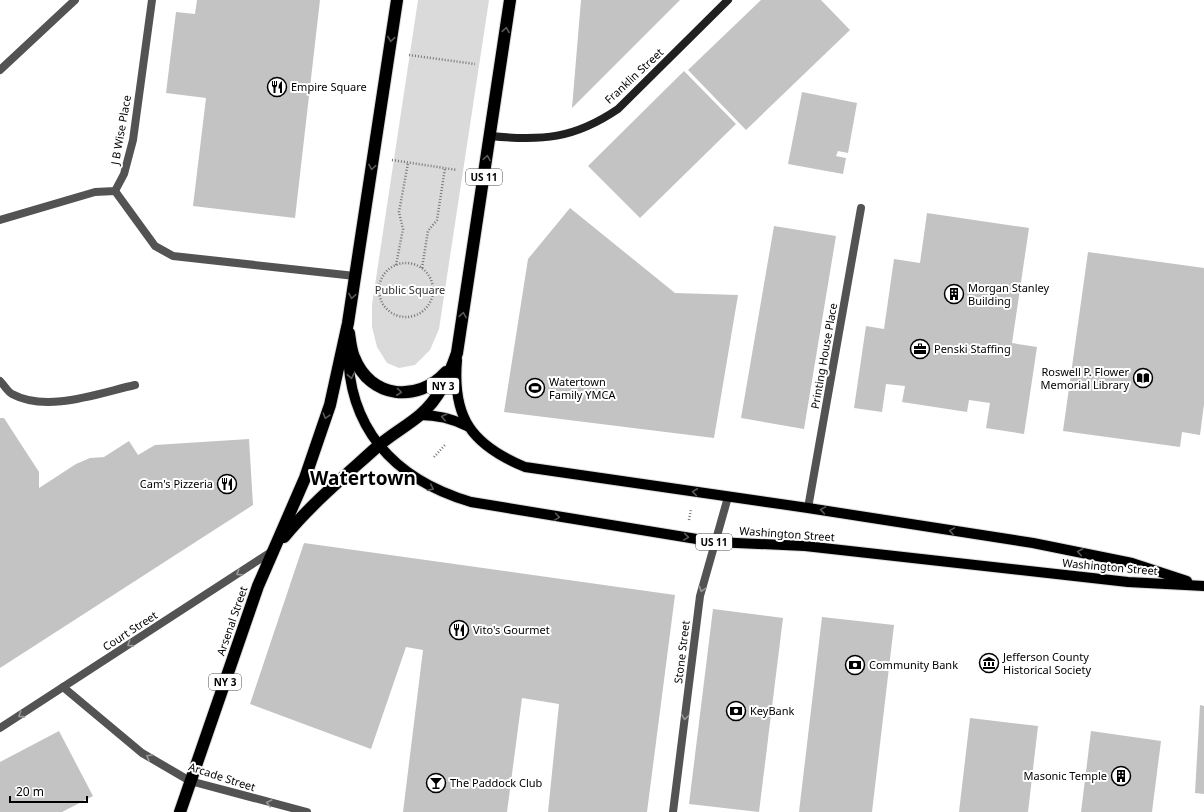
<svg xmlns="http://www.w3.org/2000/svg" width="1204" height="812" font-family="'Noto Sans',sans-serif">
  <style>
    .green { fill: #dadada }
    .building { fill: #c3c3c3 }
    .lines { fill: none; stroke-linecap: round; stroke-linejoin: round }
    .primary-casing { stroke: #dbdbdb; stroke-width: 12 }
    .highway-casing { stroke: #dbdbdb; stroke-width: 14 }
    .path { stroke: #757575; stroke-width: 2.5; stroke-dasharray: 1 2; stroke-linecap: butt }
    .lane { stroke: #535353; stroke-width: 8 }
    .street { stroke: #535353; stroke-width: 8 }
    .secondary { stroke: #202020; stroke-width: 8 }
    .primary { stroke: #000; stroke-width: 10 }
    .highway { stroke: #000; stroke-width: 12 }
    .oneway { stroke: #595959 }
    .oneway2 { stroke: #989898 }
    .labels { text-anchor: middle; stroke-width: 4; stroke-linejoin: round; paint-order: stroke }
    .shield { fill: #fff; stroke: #4c4c4c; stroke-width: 1 }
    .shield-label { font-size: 10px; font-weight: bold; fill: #000 }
    .street-label { font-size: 11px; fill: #000; stroke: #fff }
    .poi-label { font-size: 11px; fill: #000; stroke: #fff; text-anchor: start }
    .park-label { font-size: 11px; fill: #313131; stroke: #fff }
    .town-label { font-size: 19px; font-weight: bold; fill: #000; stroke: #fff }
  </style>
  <rect width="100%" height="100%" fill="#fff"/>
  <!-- green -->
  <polygon class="green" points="418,0 489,0 439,329 430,350 415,365 399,368 387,363 377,347 372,327 372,305"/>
  <!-- building -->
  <g class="building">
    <polygon points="197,0 320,0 295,218 193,206 206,98 166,93 176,12 195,14"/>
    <polygon points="581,0 680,0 572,108"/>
    <polygon points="761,0 821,0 850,30 746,130 688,70"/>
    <polygon points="684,71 736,124 640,218 588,166"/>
    <polygon points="802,92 857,103 848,153 838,151 836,156 846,158 843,174 788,164"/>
    <polygon points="570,208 675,293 738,295 714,438 504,412 528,259"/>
    <polygon points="927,213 1029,228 1012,343 1037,347 1024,434 986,428 990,403 969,400 967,412 902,402 905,386 886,384 882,412 854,408 866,326 884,329 894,259 920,263"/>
    <polygon points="774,226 836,236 804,429 741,418"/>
    <polygon points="1088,252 1204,268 1204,404 1200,435 1182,432 1180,447 1063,431"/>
    <polygon points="0,418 4,418 39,472 39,488 76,464 90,458 104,457 129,441 138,455 155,445 249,439 253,505 0,668"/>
    <polygon points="304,543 675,595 647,812 548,812 559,704 522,698 507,812 403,812 423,650 406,647 371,749 250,704"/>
    <polygon points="713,609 783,618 759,812 689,804"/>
    <polygon points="822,617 894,625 872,812 799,812"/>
    <polygon points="1200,705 1204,706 1204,794 1195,793"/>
    <polygon points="970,718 1038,726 1028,812 959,812"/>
    <polygon points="59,731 93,796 62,812 0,812 0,762"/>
    <polygon points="1091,731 1161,741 1152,812 1081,812"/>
  </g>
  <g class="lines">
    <defs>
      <g id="primary">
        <path d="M348,343c-2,84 45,136 123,159l244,40 90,4 323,36 76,4"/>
        <path d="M457,360c-5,58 15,85 68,107l283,41 225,35 99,20 55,18"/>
        <path d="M420,415c18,0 31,3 47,11"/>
      </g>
      <g id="highway">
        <path d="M349,333c1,7 2,17 5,24 16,42 64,46 92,15"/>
        <path d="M284,537c27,-33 62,-62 94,-91 14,-12 29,-20 42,-31 19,-16 29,-39 37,-62l53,-353"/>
        <polyline points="180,812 258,586 305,478 330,405 348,323 397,0"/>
      </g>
    </defs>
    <!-- primary casing -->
    <use href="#primary" class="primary-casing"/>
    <!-- highway casing -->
    <use href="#highway" class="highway-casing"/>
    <!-- path -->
    <g class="path">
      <polyline points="409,55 475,64"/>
      <polyline points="392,160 457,170"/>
      <circle cx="406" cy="290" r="27"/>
      <polyline points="396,265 403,229 399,212 408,163"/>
      <polyline points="422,268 428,231 437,220 445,168"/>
      <polyline points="434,457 445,445"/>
      <polyline points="689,520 691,509"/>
    </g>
    <!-- lane -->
    <g class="lane">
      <polyline points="0,70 75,0"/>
      <polyline points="0,220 95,192 115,191 124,174 133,140 152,0"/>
      <path d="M0,381c4,4 8,11 12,13 35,19 87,-1 123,-9"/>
    </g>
    <!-- street -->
    <g class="street">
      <polyline points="115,191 155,246 173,256 355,276"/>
      <polyline points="808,508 861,208"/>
      <polyline points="63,687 142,753 190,781 307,812"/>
      <polyline points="0,728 271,552"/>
      <polyline points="673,812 700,596 728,497"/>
    </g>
    <!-- secondary -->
    <path class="secondary" d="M490,136c52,5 84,3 128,-27l110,-109"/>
    <!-- primary -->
    <use href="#primary" class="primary"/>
    <!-- highway -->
    <use href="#highway" class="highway"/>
  </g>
  <!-- one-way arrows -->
  <defs><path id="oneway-chevron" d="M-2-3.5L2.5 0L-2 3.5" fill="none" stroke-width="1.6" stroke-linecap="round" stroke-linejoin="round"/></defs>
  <g class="oneway">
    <use href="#oneway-chevron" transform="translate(506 30) rotate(-81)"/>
    <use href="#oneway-chevron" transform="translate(391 39) rotate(99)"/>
    <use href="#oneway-chevron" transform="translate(487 158) rotate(-81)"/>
    <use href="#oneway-chevron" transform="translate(372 167) rotate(99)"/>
    <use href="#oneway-chevron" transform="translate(352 296) rotate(99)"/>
    <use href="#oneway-chevron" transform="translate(463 315) rotate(-81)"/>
    <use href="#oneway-chevron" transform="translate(351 376) rotate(79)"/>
    <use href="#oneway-chevron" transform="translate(399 392) rotate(6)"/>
    <use href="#oneway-chevron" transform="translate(326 416) rotate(107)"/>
    <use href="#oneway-chevron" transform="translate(444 417) rotate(-167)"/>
    <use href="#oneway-chevron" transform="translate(431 488) rotate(26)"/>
    <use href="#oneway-chevron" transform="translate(695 492) rotate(-172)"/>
    <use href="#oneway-chevron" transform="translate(823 510) rotate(-171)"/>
    <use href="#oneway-chevron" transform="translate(557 517) rotate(9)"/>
    <use href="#oneway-chevron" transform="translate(952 531) rotate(-171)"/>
    <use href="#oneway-chevron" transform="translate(686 537) rotate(9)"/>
    <use href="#oneway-chevron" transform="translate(1080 552) rotate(-169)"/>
  </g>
  <g class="oneway2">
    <use href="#oneway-chevron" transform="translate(239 573) rotate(147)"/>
    <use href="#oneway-chevron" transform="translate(702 589) rotate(106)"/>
    <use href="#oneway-chevron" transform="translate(130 644) rotate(147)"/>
    <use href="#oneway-chevron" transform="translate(21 715) rotate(147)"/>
    <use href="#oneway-chevron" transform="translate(685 717) rotate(97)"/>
    <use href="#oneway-chevron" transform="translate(149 757) rotate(-150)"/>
    <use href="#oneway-chevron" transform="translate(269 803) rotate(-166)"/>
  </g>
  <!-- icons -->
  <defs>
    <symbol id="restaurant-ring" viewBox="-11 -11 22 22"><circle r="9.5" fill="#fff" stroke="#000" stroke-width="1.5"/><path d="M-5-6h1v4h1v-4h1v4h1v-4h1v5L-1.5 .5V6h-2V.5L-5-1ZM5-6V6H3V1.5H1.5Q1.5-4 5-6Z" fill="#000"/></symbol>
    <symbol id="building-ring" viewBox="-11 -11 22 22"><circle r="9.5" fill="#fff" stroke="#000" stroke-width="1.5"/><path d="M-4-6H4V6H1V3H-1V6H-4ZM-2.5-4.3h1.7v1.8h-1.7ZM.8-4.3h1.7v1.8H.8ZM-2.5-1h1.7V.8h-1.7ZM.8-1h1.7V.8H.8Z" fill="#000"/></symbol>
    <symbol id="office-ring" viewBox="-11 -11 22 22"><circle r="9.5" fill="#fff" stroke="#000" stroke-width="1.5"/><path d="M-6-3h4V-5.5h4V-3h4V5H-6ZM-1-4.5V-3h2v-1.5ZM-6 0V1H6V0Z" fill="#000"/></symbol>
    <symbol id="library-ring" viewBox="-11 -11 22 22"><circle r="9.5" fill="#fff" stroke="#000" stroke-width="1.5"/><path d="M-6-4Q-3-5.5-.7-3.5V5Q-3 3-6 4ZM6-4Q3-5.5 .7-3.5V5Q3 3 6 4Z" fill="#000"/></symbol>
    <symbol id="stadium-ring" viewBox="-11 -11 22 22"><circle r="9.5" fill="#fff" stroke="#000" stroke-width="1.5"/><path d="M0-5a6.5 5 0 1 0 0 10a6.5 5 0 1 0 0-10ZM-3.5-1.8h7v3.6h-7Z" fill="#000"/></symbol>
    <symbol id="museum-ring" viewBox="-11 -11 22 22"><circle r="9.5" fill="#fff" stroke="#000" stroke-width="1.5"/><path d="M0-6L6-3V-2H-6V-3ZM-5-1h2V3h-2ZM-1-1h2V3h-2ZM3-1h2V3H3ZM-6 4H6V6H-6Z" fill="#000"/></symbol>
    <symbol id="bank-ring" viewBox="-11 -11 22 22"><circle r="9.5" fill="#fff" stroke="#000" stroke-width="1.5"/><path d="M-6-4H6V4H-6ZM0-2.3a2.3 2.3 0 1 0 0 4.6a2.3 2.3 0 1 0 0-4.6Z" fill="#000"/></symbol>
    <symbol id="bar-ring" viewBox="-11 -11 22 22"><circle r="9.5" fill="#fff" stroke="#000" stroke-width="1.5"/><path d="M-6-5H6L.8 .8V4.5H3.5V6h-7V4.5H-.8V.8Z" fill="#000"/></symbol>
  </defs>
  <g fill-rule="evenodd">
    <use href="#restaurant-ring" x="266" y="76" width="22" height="22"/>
    <use href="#building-ring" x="943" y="283" width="22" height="22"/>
    <use href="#office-ring" x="909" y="338" width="22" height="22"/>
    <use href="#library-ring" x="1132" y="367" width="22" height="22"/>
    <use href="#stadium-ring" x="524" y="377" width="22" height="22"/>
    <use href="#restaurant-ring" x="216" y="473" width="22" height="22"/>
    <use href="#restaurant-ring" x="448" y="619" width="22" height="22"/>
    <use href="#museum-ring" x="978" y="652" width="22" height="22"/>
    <use href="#bank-ring" x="844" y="654" width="22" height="22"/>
    <use href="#bank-ring" x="725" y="700" width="22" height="22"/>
    <use href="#building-ring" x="1110" y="765" width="22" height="22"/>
    <use href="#bar-ring" x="425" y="772" width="22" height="22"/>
  </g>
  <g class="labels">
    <!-- shield labels -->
    <g class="shield">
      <rect x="466" y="169" width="36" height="16" rx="3"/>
      <rect x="427" y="378" width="32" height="16" rx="3"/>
      <rect x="696" y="534" width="36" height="16" rx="3"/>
      <rect x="209" y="674" width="32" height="16" rx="3"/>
    </g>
    <g class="shield-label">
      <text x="484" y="181">US 11</text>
      <text x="443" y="390">NY 3</text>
      <text x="714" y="546">US 11</text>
      <text x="225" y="686">NY 3</text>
    </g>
    <!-- street labels -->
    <g class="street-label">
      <text transform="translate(634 76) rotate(-43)" y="4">Franklin Street</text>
      <text transform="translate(121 130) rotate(-80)" y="4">J B Wise Place</text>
      <text transform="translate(824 356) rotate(-80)" y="4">Printing House Place</text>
      <text transform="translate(787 534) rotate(4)" y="4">Washington Street</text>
      <text transform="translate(1110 567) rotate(5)" y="4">Washington Street</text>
      <text transform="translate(232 621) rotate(-71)" y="4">Arsenal Street</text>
      <text transform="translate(130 631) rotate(-33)" y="4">Court Street</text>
      <text transform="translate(682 652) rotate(-83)" y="4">Stone Street</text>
      <text transform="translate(222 777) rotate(18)" y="4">Arcade Street</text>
    </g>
    <!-- poi labels -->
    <g class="poi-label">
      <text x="291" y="91">Empire Square</text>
      <text x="968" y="292">Morgan Stanley<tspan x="968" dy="13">Building</tspan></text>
      <text x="934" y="353">Penski Staffing</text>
      <text x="1129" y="376" text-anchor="end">Roswell P. Flower<tspan x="1129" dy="13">Memorial Library</tspan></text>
      <text x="549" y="386">Watertown<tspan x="549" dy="13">Family YMCA</tspan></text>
      <text x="213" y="488" text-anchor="end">Cam's Pizzeria</text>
      <text x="473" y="634">Vito's Gourmet</text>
      <text x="1003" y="661">Jefferson County<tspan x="1003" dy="13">Historical Society</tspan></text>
      <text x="869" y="669">Community Bank</text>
      <text x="750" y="715">KeyBank</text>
      <text x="1107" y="780" text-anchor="end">Masonic Temple</text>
      <text x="450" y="787">The Paddock Club</text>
    </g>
    <!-- park labels -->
    <g class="park-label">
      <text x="410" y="294">Public Square</text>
    </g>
    <!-- town labels -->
    <g class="town-label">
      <text x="363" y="485">Watertown</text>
    </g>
  </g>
  <!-- scale -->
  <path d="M10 796v6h77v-6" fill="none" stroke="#000000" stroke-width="2"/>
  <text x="16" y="796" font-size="12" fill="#000000" stroke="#ffffff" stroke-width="3" paint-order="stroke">20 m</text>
</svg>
